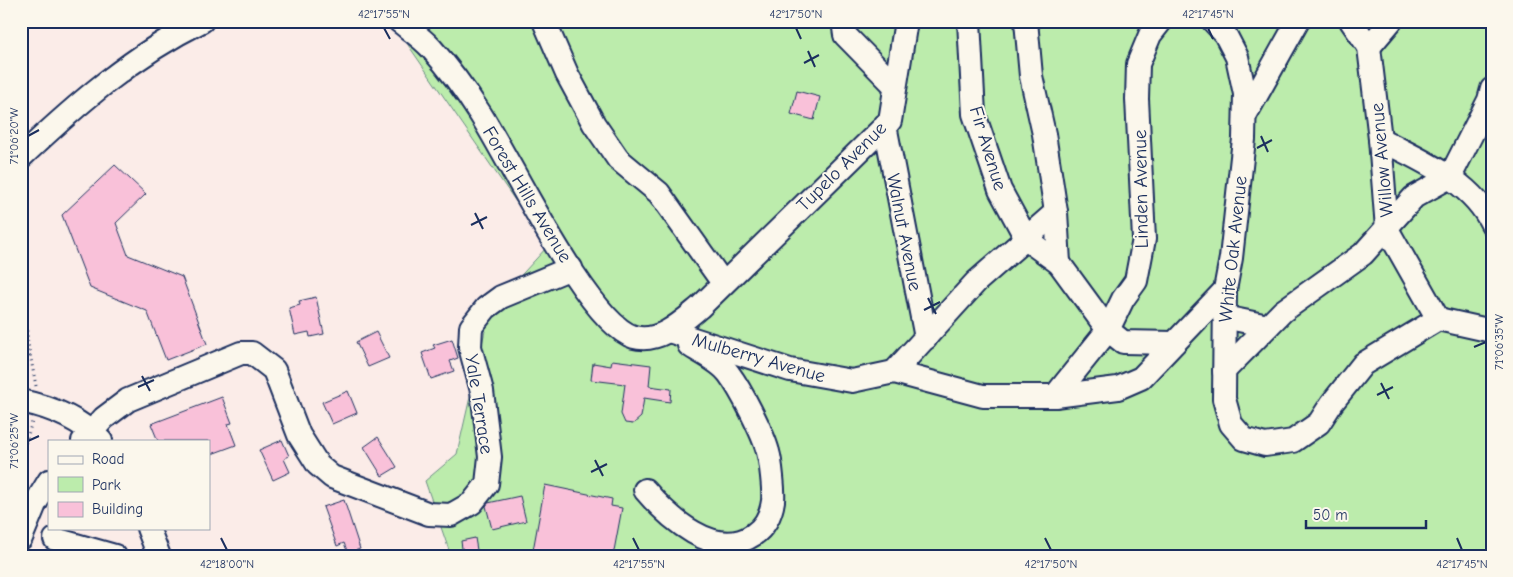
<svg xmlns="http://www.w3.org/2000/svg" width="1513" height="577" font-family="'Comic Neue',sans-serif">
  <style>
    .green { fill: #bcecac; stroke: #6c8e85 }
    .building { fill: #f9c1d9; stroke: #1b2f5e }
    .lines { fill: none; stroke-linecap: round; stroke-linejoin: round }
    .minor-casing { stroke: #1b2f5e; stroke-width: 26 }
    .path { stroke: #1b2f5e; stroke-width: 3; stroke-dasharray: 1 4; stroke-linecap: butt }
    .minor { stroke: #fbf7ec; stroke-width: 22 }
    .ticks { fill: none; stroke: #1b2f5e; stroke-width: 2 }
    .labels { text-anchor: middle; stroke-width: 4; stroke-linejoin: round; paint-order: stroke }
    .street-label { font-size: 19px; fill: #1b2f5e; stroke: #fbf7ec }
    .neatline { fill: none; stroke: #1b2f5e; stroke-width: 2 }
    .ticks-label { font-size: 12px; text-anchor: middle; fill: #1b2f5e }
  </style>
  <rect width="100%" height="100%" fill="#fbece8"/>
  <filter id="ink" filterUnits="userSpaceOnUse"><feTurbulence type="fractalNoise" baseFrequency=".02" numOctaves="2"/><feDisplacementMap in="SourceGraphic" scale="10" xChannelSelector="R" yChannelSelector="G"/><feConvolveMatrix kernelMatrix="1 2 1 2 8 2 1 2 1" color-interpolation-filters="sRGB"/></filter>
  <g filter="url(#ink)">
    <!-- green -->
    <polygon class="green" points="385,21 1492,21 1492,556 451,556 425,481 457,454 490,309 547,247 404,39"/>
    <!-- building -->
    <g class="building">
      <polygon points="797,91 820,97 814,120 791,114"/>
      <polygon points="115,165 146,194 116,223 128,255 182,277 207,344 166,360 147,311 90,288 62,215"/>
      <polygon points="316,297 324,334 310,337 309,332 295,335 289,308 300,305 299,301"/>
      <polygon points="376,332 389,358 368,367 356,342"/>
      <polygon points="452,339 458,358 450,361 454,371 431,379 422,353 435,348 433,345"/>
      <polygon points="612,360 651,365 649,386 671,389 670,402 644,398 641,417 633,424 625,423 621,414 625,384 591,380 593,363 611,366"/>
      <polygon points="348,391 357,413 332,424 322,402"/>
      <polygon points="222,397 232,423 228,424 236,445 209,455 209,441 158,441 151,424"/>
      <polygon points="378,437 397,467 382,476 364,447"/>
      <polygon points="282,440 289,456 284,459 290,472 273,480 259,450"/>
      <polygon points="545,485 612,499 611,506 622,508 613,556 532,556"/>
      <polygon points="520,496 526,521 492,529 486,506 488,503"/>
      <polygon points="344,500 360,549 348,553 344,543 337,546 323,507"/>
      <polygon points="475,538 478,556 463,556 461,541"/>
    </g>
    <g class="lines">
      <defs>
        <g id="minor">
          <path d="M399,21c11,9 23,17 32,27 17,19 34,42 48,64 30,45 108,211 155,225 25,7 49,-16 66,-30l190,-186 16,-100"/>
          <polyline points="544,21 567,74 594,124 618,159 659,193 723,283"/>
          <polyline points="843,21 845,35 895,86"/>
          <polyline points="969,21 974,114 1000,190 1027,240 1059,263 1108,330 1123,342 1174,343"/>
          <polyline points="1026,21 1031,76 1044,134 1056,212 1059,263"/>
          <polyline points="1213,21 1225,34 1237,57 1245,94 1244,139 1231,258 1225,290 1224,399 1231,424 1244,439 1265,445 1293,441 1319,423 1332,403 1363,364 1438,319 1492,331"/>
          <polyline points="1351,21 1369,47 1380,139 1387,229 1438,319"/>
          <polyline points="1369,47 1391,21"/>
          <polyline points="1246,114 1298,21"/>
          <polyline points="885,125 926,338"/>
          <path d="M1380,139c41,22 91,41 112,85"/>
          <path d="M21,157c55,-52 112,-102 181,-136"/>
          <polyline points="1224,317 1268,326"/>
          <polyline points="669,331 790,370 852,381 894,372 983,396 1055,396 1118,388 1141,378 1225,290"/>
          <polyline points="1224,371 1283,311 1363,254 1414,197 1450,177 1489,100 1492,89"/>
          <polyline points="894,372 976,282 1056,212"/>
          <polyline points="1055,396 1108,330 1123,299 1136,281 1144,239 1137,99 1138,64 1150,35 1161,21"/>
          <path d="M21,401c29,6 59,18 80,40"/>
          <polyline points="83,441 104,418 128,400 241,353 252,353 274,370 299,435 318,465 332,477 429,514 451,515 472,503 487,484 490,457 482,391 470,347 471,327 486,308 501,297 571,268"/>
          <path d="M645,490c23,27 70,71 108,45 11,-7 18,-20 20,-34 1,-10 -2,-39 -5,-49 -5,-19 -27,-62 -39,-78 -8,-12 -28,-21 -40,-29"/>
          <polyline points="148,528 159,556"/>
          <polyline points="21,538 35,504 49,481"/>
          <polyline points="55,539 115,556"/>
        </g>
      </defs>
      <!-- minor casing -->
      <use href="#minor" class="minor-casing"/>
      <!-- path -->
      <g class="path">
        <polyline points="21,271 28,343 36,386"/>
        <polyline points="21,328 22,343 30,361"/>
        <polyline points="21,457 32,422"/>
      </g>
      <!-- minor -->
      <use href="#minor" class="minor"/>
    </g>
  </g>
  <!-- ticks -->
  <path class="ticks" d="M384,28l6,11M796,28l5,11M1208,28l5,11M808,51l7,16M804,63l15,-8M28,136l11,-6M1261,136l7,16M1257,148l15,-8M475,213l8,16M471,225l16,-8M928,298l8,16M924,310l16,-8M1474,347l12,-5M142,376l8,15M1381,383l8,16M138,387l16,-7M1377,395l16,-8M28,441l11,-5M595,460l8,16M591,472l16,-8M221,538l6,12M633,538l6,12M1045,538l6,12M1457,538l5,12"/>
  <g class="labels">
    <!-- street labels -->
    <g class="street-label">
      <text transform="translate(989 148) rotate(73)" y="7">Fir Avenue</text>
      <text transform="translate(1381 160) rotate(-95)" y="7">Willow Avenue</text>
      <text transform="translate(841 166) rotate(-45)" y="7">Tupelo Avenue</text>
      <text transform="translate(1140 189) rotate(-91)" y="7">Linden Avenue</text>
      <text transform="translate(528 194) rotate(59)" y="7">Forest Hills Avenue</text>
      <text transform="translate(905 232) rotate(79)" y="7">Walnut Avenue</text>
      <text transform="translate(1232 249) rotate(-84)" y="7">White Oak Avenue</text>
      <text transform="translate(759 357) rotate(16)" y="7">Mulberry Avenue</text>
      <text transform="translate(480 404) rotate(81)" y="7">Yale Terrace</text>
    </g>
  </g>
  <!-- margin -->
  <rect width="1513" height="577" fill="none" stroke="#fbf7ec" stroke-width="55"/>
  <!-- legend -->
  <rect x="48" y="440" width="162" height="90" fill="#fbf7ec" stroke="#a1a7b3"/>
  <rect x="58" y="456" width="25" height="8" fill="#fbf7ec" stroke="#a1a7b3"/>
  <text x="92" y="464" font-size="15" fill="#1b2f5e">Road</text>
  <rect x="58" y="477" width="25" height="15" fill="#bcecac" stroke="#a1a7b3"/>
  <text x="92" y="490" font-size="15" fill="#1b2f5e">Park</text>
  <rect x="58" y="502" width="25" height="15" fill="#f9c1d9" stroke="#a1a7b3"/>
  <text x="92" y="514" font-size="15" fill="#1b2f5e">Building</text>
  <!-- scale -->
  <path d="M1306 520v8h120v-8" fill="none" stroke="#1b2f5e" stroke-width="2.5"/>
  <text x="1313" y="520" font-size="15" fill="#1b2f5e" stroke="#fbf7ec" stroke-width="4" paint-order="stroke">50 m</text>
  <rect x="28" y="28" width="1458" height="522" class="neatline"/>
  <g class="ticks-label">
    <text x="384" y="18">42°17'55"N</text>
    <text x="796" y="18">42°17'50"N</text>
    <text x="1208" y="18">42°17'45"N</text>
    <text transform="translate(14 136) rotate(-90)" y="4">71°06'20"W</text>
    <text transform="translate(1499 342) rotate(-90)" y="4">71°06'35"W</text>
    <text transform="translate(14 441) rotate(-90)" y="4">71°06'25"W</text>
    <text x="227" y="568">42°18'00"N</text>
    <text x="639" y="568">42°17'55"N</text>
    <text x="1051" y="568">42°17'50"N</text>
    <text x="1462" y="568">42°17'45"N</text>
  </g>
</svg>
